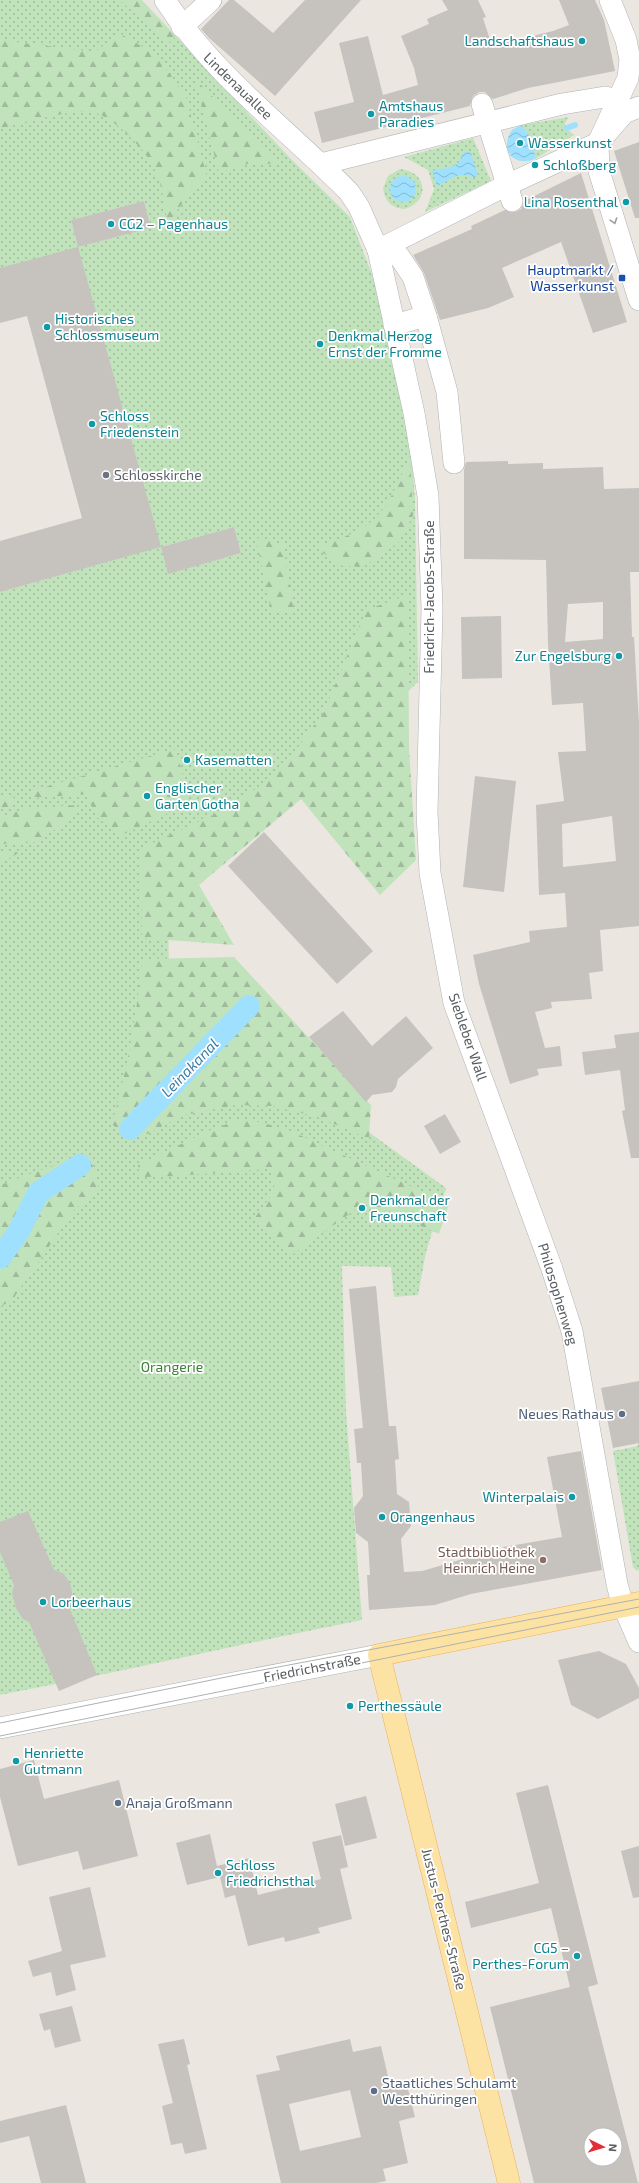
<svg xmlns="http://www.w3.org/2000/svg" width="639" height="2183" font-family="'Exo 2',sans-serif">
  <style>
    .green { fill: url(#green-dots); fill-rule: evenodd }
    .forest { fill: url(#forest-firs) }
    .water { fill: url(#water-waves) }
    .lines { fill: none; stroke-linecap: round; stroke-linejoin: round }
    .stream { stroke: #9ee0fd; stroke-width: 6 }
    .canal { stroke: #9ee0fd; stroke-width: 22 }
    .building { fill: #c6c2bd; fill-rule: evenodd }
    .minor-casing { stroke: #aeb2b5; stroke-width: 22 }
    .major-casing { stroke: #edaf57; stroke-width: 23 }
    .minor { stroke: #fff; stroke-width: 21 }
    .major { stroke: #fde3a3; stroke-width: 22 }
    .tram { stroke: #afb0b0; stroke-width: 1 }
    .oneway { stroke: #9b9ea0 }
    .culture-dot { fill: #0f9aa8; stroke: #fff; stroke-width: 1.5 }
    .transit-dot { fill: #1a4fb4; stroke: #fff; stroke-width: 1.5 }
    .worship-dot { fill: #6b7280; stroke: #fff; stroke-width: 1.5 }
    .service-dot { fill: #5c6f8a; stroke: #fff; stroke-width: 1.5 }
    .education-dot { fill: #8d6e63; stroke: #fff; stroke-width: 1.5 }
    .labels { text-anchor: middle; stroke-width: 3.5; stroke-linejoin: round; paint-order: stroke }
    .culture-label { font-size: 14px; fill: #0d838f; stroke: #fff; text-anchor: start }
    .street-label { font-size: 14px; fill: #595d60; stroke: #fff }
    .transit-label { font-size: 14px; fill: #164399; stroke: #fff; text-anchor: end }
    .worship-label { font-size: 14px; fill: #5b616d; stroke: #fff; text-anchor: start }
    .park-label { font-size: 14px; fill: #3c8236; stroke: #fff }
    .service-label { font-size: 14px; fill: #4e5e75; stroke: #fff; text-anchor: start }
    .education-label { font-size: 14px; fill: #785e54; stroke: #fff; text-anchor: end }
    .water-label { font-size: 15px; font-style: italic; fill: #3c7ca4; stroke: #fff }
  </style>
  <defs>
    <pattern id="green-dots" width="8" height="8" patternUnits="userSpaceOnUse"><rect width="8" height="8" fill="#c1e3bc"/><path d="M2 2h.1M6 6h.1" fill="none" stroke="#a0bb9c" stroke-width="1.8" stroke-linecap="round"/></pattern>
    <pattern id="forest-firs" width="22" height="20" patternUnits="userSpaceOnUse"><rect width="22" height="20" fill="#c1e3bc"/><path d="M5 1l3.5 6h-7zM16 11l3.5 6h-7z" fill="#a0bb9c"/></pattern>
    <pattern id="water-waves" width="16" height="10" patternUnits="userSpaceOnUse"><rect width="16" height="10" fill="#9ee0fd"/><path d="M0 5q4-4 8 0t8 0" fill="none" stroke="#84b9d0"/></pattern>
  </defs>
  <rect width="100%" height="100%" fill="#ebe7e0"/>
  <!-- green -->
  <g class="green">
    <path d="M0,0h142l149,159 59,58 26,68 35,164 4,50 3,183 -250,228 3,184 112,-8 87,47 76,55 -20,64 -8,43 -24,2 -3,-30 -49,-1 4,146 16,208c-121,24 -241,52 -362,75v-1103l160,-45 -160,-279zM144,201l7,27 -73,19 -7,-27zM234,527l7,26 -73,20 -7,-26z"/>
    <path d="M569,117l-4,6 1,5 8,7 -39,24c0,-14 -4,-24 -14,-34z"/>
    <polygon points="473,138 491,181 425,212 434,189 428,170 404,157"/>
    <path d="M400,169c27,2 31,32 5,40 -14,-1 -20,-7 -22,-21l5,-12zM415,184l1,7 -6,9 -8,2z"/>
    <polygon points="638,1442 639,1442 639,1570 637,1571 633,1567 613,1451 638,1446"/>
  </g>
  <!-- forest -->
  <g class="forest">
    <polygon points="119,0 141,0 175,37 167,45 142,19"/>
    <path d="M119,33l33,19 18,22 16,23 21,80 -17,16 -22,30c-4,-16 -5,-36 -12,-51 -8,-20 -39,-52 -60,-59 -19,-6 -75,10 -96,16v-89l95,12z"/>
    <polygon points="195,79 279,164 250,163 219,173"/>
    <path d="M410,455l3,61 -15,27 -35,24 -20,-1 -23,-15 -2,-5c61,-18 68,-34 92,-91z"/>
    <polygon points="256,538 283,544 294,612 271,611"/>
    <polygon points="408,595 409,747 416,860 380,895 301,799 199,885 234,945 142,938 140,849 217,813 257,788 287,762 324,712 366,610"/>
    <path d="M174,749c9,20 13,37 7,58l-61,29 -23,-19 -12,-23 -52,4 -1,-7z"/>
    <polygon points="13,795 15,804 0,810 0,799"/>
    <polygon points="77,805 78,812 38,842 0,844 0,817 25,809"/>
    <polygon points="0,851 20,852 0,864"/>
    <path d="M234,957l137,148 -2,34 -51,-22 -46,-11 -36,-1 -52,10 -37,19 -19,5 -16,-15c15,-54 25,-109 30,-165z"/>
    <path d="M237,1120l24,2 32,10 156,72 -10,30 -73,-32 -73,52 -39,-35 21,-29 -5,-21c-44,2 -87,8 -130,8l-2,-12 68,-33z"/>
    <polygon points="77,1157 91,1163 96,1172 99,1189 74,1210 13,1299 0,1307 0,1185"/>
  </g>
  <!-- water -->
  <g class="water">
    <path d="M521,125c10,10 14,20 14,34 -22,9 -36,-10 -23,-29z"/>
    <path d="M466,151l5,2 7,22 -5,3c-15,-8 -22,2 -36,8l-5,-15c11,-4 23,-1 30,-13l-1,-3z"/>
    <circle cx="403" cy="189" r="13"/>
  </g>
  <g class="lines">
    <!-- stream -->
    <polyline class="stream" points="567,128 575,125"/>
    <!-- canal -->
    <g class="canal">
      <polyline points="130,1129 249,1006"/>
      <polyline points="0,1258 19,1231 38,1193 80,1165"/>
    </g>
  </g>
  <!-- building -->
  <g class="building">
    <polygon points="229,0 234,0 273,33 305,0 361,0 275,96 209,38 201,29"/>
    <polygon points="442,0 478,0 486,17 483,18 492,46 553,31 569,25 559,0 595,0 604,20 615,71 528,88 493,99 485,92 479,92 473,96 470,106 322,143 314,112 354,102 339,43 368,36 383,95 418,85 414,68 401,36 429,24 427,19 448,10"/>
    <polygon points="639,142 639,218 635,218 614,151"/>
    <polygon points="581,173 627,322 593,333 561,242 502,268 514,297 488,308 440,320 424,273 413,255 472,229 471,226 505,210 516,212 521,209 524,201"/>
    <polygon points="144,201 151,228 78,247 71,220"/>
    <polygon points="78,247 161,547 0,592 0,541 82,518 27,316 0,323 0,268"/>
    <path d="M508,461v3l35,-1v6l60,-2 1,22 35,-1v84h-9l2,65h2l5,86v203l-39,4 3,41 -14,2 3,26 -41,3 1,6 -17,4 10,36 15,-2 2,20 -25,3 2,6 -29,9 -31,-100 -6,-29 57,-13 -1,-11 38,-4 -2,-34 -26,2 -3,-90 28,-4 -6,-49 28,-1 -3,-48 -31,2 -4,-62 -2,-83 -82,-1v-89l2,-8zM603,602v37l-38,3 3,-38zM612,816l4,45 -53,6 -1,-43z"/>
    <polygon points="234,527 241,553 168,574 161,547"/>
    <polygon points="501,616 502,678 462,679 461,617"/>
    <polygon points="475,776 516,781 504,892 463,887"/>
    <polygon points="264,832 373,951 337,984 228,866"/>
    <polygon points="343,1011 372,1046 406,1016 433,1048 398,1079 396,1087 392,1092 372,1095 366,1102 309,1037"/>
    <polygon points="639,1032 639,1158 631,1158 622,1111 625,1110 620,1070 585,1075 582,1052 616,1048 614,1035"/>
    <polygon points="445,1114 461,1142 440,1154 424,1126"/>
    <polygon points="376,1286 389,1426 396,1426 399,1459 395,1460 397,1494 409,1502 411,1526 401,1539 404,1572 422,1571 463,1559 504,1552 503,1547 562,1537 547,1457 581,1451 602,1570 471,1594 435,1605 369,1610 367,1575 370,1575 368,1542 356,1533 354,1508 363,1496 361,1463 357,1463 354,1429 363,1428 349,1289"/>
    <polygon points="639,1381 639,1443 613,1448 601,1388"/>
    <polygon points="28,1511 54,1570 63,1573 70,1583 73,1597 69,1607 97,1675 59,1691 29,1622 23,1619 16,1608 12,1593 14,1585 0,1552 0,1522"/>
    <polygon points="599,1651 626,1664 639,1688 639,1698 598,1719 571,1705 558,1660"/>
    <polygon points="34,1760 44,1799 119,1780 138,1856 83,1870 78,1851 18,1866 0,1797 0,1769"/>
    <path d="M548,1785l50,199 -10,3 50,196h-104l-44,-176 80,-20 -19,-79 -80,20 -6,-26 74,-19 -23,-90zM591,2135h24v24h-24z"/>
    <polygon points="366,1796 377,1838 345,1846 335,1804"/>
    <polygon points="210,1834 217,1866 249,1858 258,1895 321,1879 312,1842 341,1835 348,1867 340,1869 352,1919 318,1928 320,1933 285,1942 284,1937 248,1946 235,1895 225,1898 220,1877 187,1885 176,1843"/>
    <polygon points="639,1846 639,1897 633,1898 621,1851"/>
    <polygon points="90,1887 106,1957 70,1965 76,1990 56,1996 51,1972 33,1977 28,1961 62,1951 49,1897"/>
    <polygon points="72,2006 81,2041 55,2048 50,2029 44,2031 39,2014"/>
    <polygon points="184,2039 190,2064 187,2065 207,2149 185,2154 182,2143 171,2145 162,2106 173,2103 158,2044"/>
    <path d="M350,2039l3,13 28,-6 9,39 16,-4 9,36 -16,4 9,42 -25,6 3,12 -10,2h-95l-25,-108 24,-5 -4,-14zM350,2090l11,47 -61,14 -11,-47z"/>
    <polygon points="66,2105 86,2183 41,2183 29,2136 0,2143 0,2121"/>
  </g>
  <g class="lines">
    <defs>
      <g id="minor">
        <path d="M165,0c48,75 121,128 184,192l10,15 19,43 36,163 14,83 4,113 -5,203 3,61 24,130 98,266 20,62 45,253 5,19 17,39"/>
        <polyline points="610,0 626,40 630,60 628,78 598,143 599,171 639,300"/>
        <polyline points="182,27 211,0"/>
        <polyline points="482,104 512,201"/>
        <polyline points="321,164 562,104 605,97 618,100"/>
        <polyline points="378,250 507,185 598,143 624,113 639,107"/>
        <polyline points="378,250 399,256 413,277 426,316 394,325"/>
        <polyline points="426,316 447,392 454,463"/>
        <polyline points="0,1728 379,1655"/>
      </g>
      <polyline id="major" points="509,2183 379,1655 639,1603"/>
    </defs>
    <!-- minor casing -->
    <use href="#minor" class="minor-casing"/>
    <!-- major casing -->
    <use href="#major" class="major-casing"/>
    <!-- minor -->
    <use href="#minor" class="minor"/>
    <!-- major -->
    <use href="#major" class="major"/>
    <!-- tram -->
    <g class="tram">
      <polyline points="0,1723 241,1674 639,1599"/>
      <polyline points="0,1736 639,1607"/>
    </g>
  </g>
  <!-- one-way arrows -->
  <defs><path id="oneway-chevron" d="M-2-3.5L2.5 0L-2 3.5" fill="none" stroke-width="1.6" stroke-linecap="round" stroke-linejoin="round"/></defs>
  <use class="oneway" href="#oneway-chevron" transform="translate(614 221) rotate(72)"/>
  <!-- markers -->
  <g class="culture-dot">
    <circle cx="582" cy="41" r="4"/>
    <circle cx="371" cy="114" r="4"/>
    <circle cx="520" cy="143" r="4"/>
    <circle cx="535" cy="165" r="4"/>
    <circle cx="626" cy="202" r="4"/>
    <circle cx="111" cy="224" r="4"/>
    <circle cx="47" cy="327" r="4"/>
    <circle cx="320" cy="344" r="4"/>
    <circle cx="92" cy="424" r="4"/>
    <circle cx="619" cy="656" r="4"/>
    <circle cx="187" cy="760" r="4"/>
    <circle cx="147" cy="796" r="4"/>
    <circle cx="362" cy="1208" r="4"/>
    <circle cx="572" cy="1497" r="4"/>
    <circle cx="382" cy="1517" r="4"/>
    <circle cx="43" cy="1602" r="4"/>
    <circle cx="350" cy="1706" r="4"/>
    <circle cx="16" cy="1761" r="4"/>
    <circle cx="218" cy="1873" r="4"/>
    <circle cx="577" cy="1956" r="4"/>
  </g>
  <rect class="transit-dot" x="618" y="274" width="8" height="8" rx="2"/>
  <circle class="worship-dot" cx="106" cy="475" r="4"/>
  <g class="service-dot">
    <circle cx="622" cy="1414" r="4"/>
    <circle cx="118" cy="1803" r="4"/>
    <circle cx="374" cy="2091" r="4"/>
  </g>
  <circle class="education-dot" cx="543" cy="1560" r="4"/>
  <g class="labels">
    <!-- culture labels -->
    <g class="culture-label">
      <text x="574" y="46" text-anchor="end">Landschaftshaus</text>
      <text x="379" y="111">Amtshaus<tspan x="379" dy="16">Paradies</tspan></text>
      <text x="528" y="148">Wasserkunst</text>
      <text x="543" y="170">Schloßberg</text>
      <text x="618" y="207" text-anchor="end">Lina Rosenthal</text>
      <text x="119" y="229">CG2 – Pagenhaus</text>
      <text x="55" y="324">Historisches<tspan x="55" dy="16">Schlossmuseum</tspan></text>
      <text x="328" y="341">Denkmal Herzog<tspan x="328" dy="16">Ernst der Fromme</tspan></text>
      <text x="100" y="421">Schloss<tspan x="100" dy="16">Friedenstein</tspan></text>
      <text x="611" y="661" text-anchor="end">Zur Engelsburg</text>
      <text x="195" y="765">Kasematten</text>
      <text x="155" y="793">Englischer<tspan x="155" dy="16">Garten Gotha</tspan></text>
      <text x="370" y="1205">Denkmal der<tspan x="370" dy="16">Freunschaft</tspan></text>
      <text x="564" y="1502" text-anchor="end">Winterpalais</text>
      <text x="390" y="1522">Orangenhaus</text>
      <text x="51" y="1607">Lorbeerhaus</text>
      <text x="358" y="1711">Perthessäule</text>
      <text x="24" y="1758">Henriette<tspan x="24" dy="16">Gutmann</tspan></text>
      <text x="226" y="1870">Schloss<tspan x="226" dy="16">Friedrichsthal</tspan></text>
      <text x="569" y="1953" text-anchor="end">CG5 –<tspan x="569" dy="16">Perthes-Forum</tspan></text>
    </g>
    <!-- street labels -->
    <g class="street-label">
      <text transform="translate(238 86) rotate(44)" y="5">Lindenauallee</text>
      <text transform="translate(429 597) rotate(-90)" y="5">Friedrich-Jacobs-Straße</text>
      <text transform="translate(468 1037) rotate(71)" y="5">Siebleber Wall</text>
      <text transform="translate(558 1294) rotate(73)" y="5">Philosophenweg</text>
      <text transform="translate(312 1668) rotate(-11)" y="5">Friedrichstraße</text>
      <text transform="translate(444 1919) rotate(76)" y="5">Justus-Perthes-Straße</text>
    </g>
    <!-- transit labels -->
    <g class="transit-label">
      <text x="614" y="275">Hauptmarkt /<tspan x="614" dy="16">Wasserkunst</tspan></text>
    </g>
    <!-- worship labels -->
    <g class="worship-label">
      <text x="114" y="480">Schlosskirche</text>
    </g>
    <!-- park labels -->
    <g class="park-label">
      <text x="172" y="1372">Orangerie</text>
    </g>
    <!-- service labels -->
    <g class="service-label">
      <text x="614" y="1419" text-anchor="end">Neues Rathaus</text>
      <text x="126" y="1808">Anaja Großmann</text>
      <text x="382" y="2088">Staatliches Schulamt<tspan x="382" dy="16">Westthüringen</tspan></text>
    </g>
    <!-- education labels -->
    <g class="education-label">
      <text x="535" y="1557">Stadtbibliothek<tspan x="535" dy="16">Heinrich Heine</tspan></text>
    </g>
    <!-- water labels -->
    <g class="water-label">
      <text transform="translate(190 1068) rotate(-46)" y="5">Leinakanal</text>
    </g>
  </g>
  <!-- north arrow -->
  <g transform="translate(603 2147) rotate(95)"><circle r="19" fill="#ffffff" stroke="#bdbebf"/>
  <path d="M0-3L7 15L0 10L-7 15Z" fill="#e42d37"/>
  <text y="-6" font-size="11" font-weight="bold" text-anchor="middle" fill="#595d60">N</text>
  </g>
</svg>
